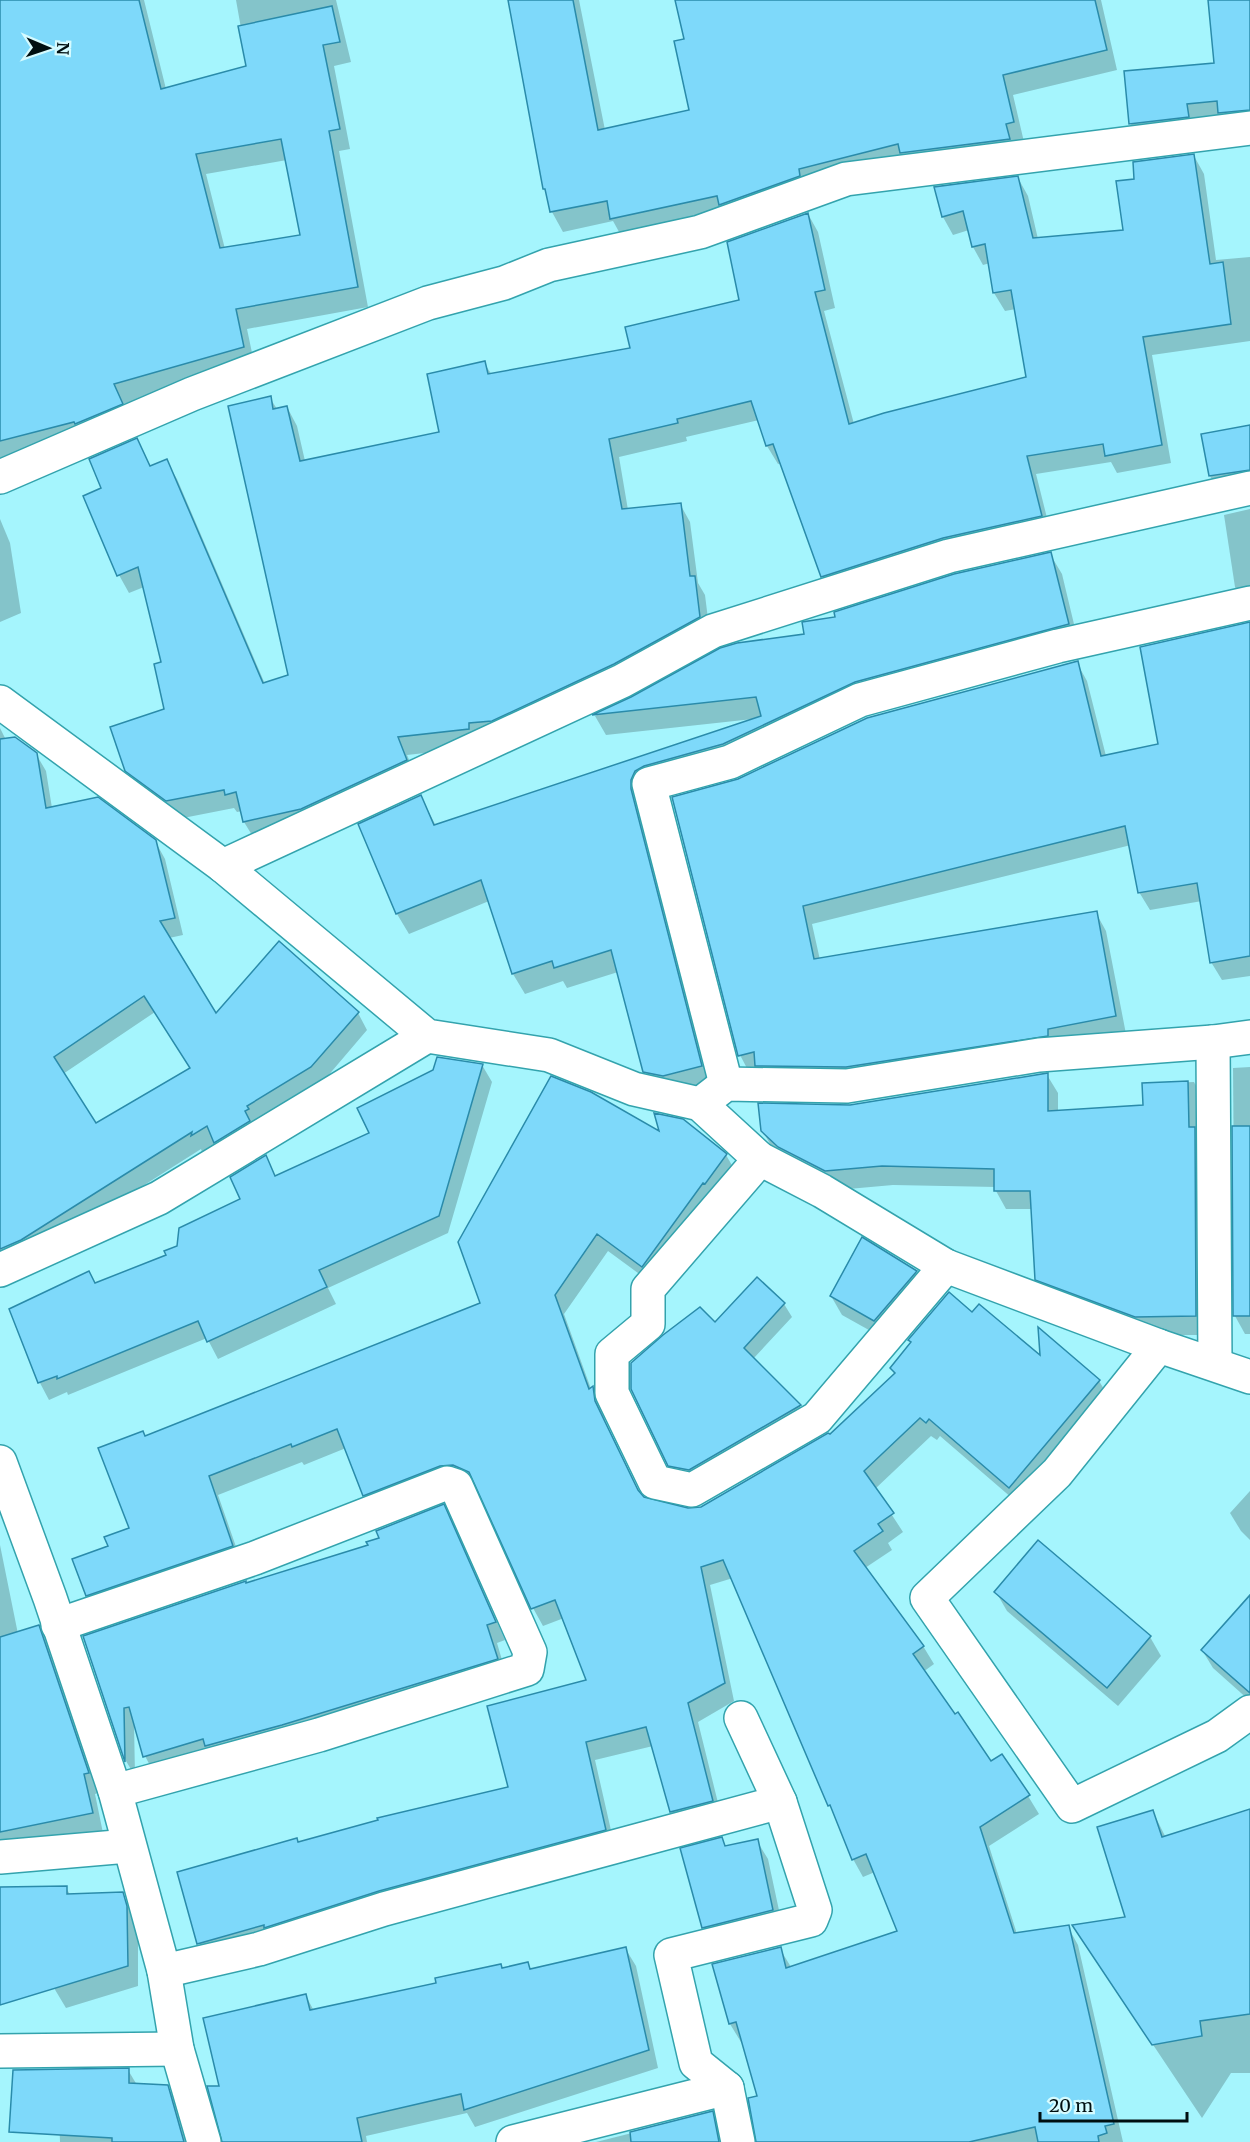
<svg xmlns="http://www.w3.org/2000/svg" width="1250" height="2142" font-family="Merriweather,serif">
  <style>
    .shadow { fill: #0003; fill-rule: evenodd }
    .building { fill: #7ed9fa; stroke: #2a8baa; stroke-width: 1.5; fill-rule: evenodd }
    .lines { fill: none; stroke-linecap: round; stroke-linejoin: round }
    .street-casing { stroke: #33a3ad; stroke-width: 36 }
    .street { stroke: #fff; stroke-width: 33 }
  </style>
  <rect width="100%" height="100%" fill="#a5f5fd"/>
  <!-- shadow -->
  <g class="shadow">
    <path d="M21,0h123l22,89 82,-21 -12,-68h100l15,62 -17,4 16,83 -11,2 29,156 -121,22 8,38 -131,37 9,20 -133,40v-404zM287,160l15,76 -77,13 -19,-75z"/>
    <polygon points="508,0 579,0 605,130 690,112 686,40 687,0 1101,0 1117,70 1013,95 1024,142 623,239 613,221 563,232 552,212 548,196 544,189"/>
    <polygon points="1229,0 1250,0 1250,115 1140,140 1131,124 1126,73 1216,65"/>
    <polygon points="1194,156 1204,174 1216,260 1250,257 1250,341 1152,355 1171,463 1117,473 1111,462 1036,474 1051,534 833,594 822,576 782,463 778,464 767,446 759,420 686,437 687,441 619,457 628,510 680,504 690,522 698,583 705,595 710,635 479,747 407,755 417,778 255,840 244,822 242,811 237,812 234,808 178,819 137,789 126,770 166,710 163,663 144,587 129,593 119,575 103,489 137,440 151,467 166,461 177,479 265,684 290,676 270,398 277,409 287,407 297,426 305,461 441,434 484,363 492,375 632,349 741,301 808,214 818,232 835,308 824,311 854,424 1027,378 1016,309 1005,311 994,293 990,263 983,265 973,247 969,230 953,235 943,217 1018,178 1028,196 1038,239 1124,232 1136,180"/>
    <polygon points="1250,427 1250,489 1221,494 1210,476 1203,435"/>
    <polygon points="1250,509 1250,604 1245,605 1235,587 1224,515"/>
    <polygon points="0,519 10,543 21,613 0,622"/>
    <polygon points="1050,554 1062,574 1079,645 867,702 656,786 713,1086 657,1092 645,1071 618,972 567,988 563,981 525,994 513,974 489,901 409,934 397,914 421,797 436,826 753,719 606,735 595,716 632,699 806,635 837,618"/>
    <polygon points="1250,624 1250,976 1222,980 1211,962 1202,901 1150,910 1139,892 1131,845 812,924 820,960 1096,913 1106,931 1126,1034 857,1085 750,1074 740,1055 738,780 1077,663 1087,681 1106,756 1160,745"/>
    <path d="M0,728l6,12 30,14 10,17 6,37 103,33 10,18 18,76 -14,3 47,78 142,-3 9,17 -46,54 -96,75 -8,-16 -15,9 -1,-3 -170,108 -31,14zM155,1012l36,57 -96,56 -32,-51z"/>
    <polygon points="482,1065 492,1082 448,1233 328,1288 336,1304 218,1359 207,1338 68,1395 67,1392 49,1400 40,1383 10,1310 96,1284 168,1256 242,1200 265,1157 276,1177 371,1134"/>
    <polygon points="1250,1067 1250,1334 1245,1334 1235,1316 1233,1068"/>
    <polygon points="1047,1075 1058,1093 1058,1112 1144,1107 1143,1084 1194,1082 1204,1101 1206,1335 1146,1335 1048,1298 1037,1279 1032,1209 1006,1209 996,1191 996,1187 893,1185 837,1190 773,1149 762,1130 850,1106"/>
    <polygon points="683,1121 726,1155 737,1174 653,1284 608,1251 564,1314 591,1389 593,1388 603,1405 605,1421 641,1496 688,1510 701,1508 830,1437 895,1375 892,1369 912,1344 910,1340 972,1314 1042,1358 1099,1381 1110,1399 1020,1505 940,1436 937,1440 931,1436 875,1489 903,1532 888,1543 892,1550 865,1568 923,1646 934,1664 923,1672 991,1764 1028,1796 1039,1814 989,1846 1017,1934 1068,1927 1078,1945 1123,2142 758,2142 759,2097 743,2041 741,2042 730,2024 714,1965 780,1949 791,1967 899,1932 875,1872 863,1877 853,1859 733,1578 710,1585 734,1701 698,1722 722,1819 682,1830 671,1812 653,1746 595,1760 615,1848 209,1961 199,1943 298,1843 510,1788 588,1681 564,1618 543,1626 533,1608 480,1490 464,1483 375,1513 364,1495 346,1448 304,1465 302,1462 218,1495 242,1564 97,1613 87,1595 110,1547 131,1529 145,1438 482,1304 662,1134"/>
    <polygon points="916,1272 927,1290 885,1339 842,1315 831,1296"/>
    <polygon points="784,1304 792,1317 753,1359 800,1406 807,1419 677,1479 669,1465 716,1324"/>
    <polygon points="1250,1491 1250,1540 1241,1531 1230,1513"/>
    <polygon points="443,1506 454,1525 505,1640 497,1643 507,1677 155,1775 145,1756 134,1723 135,1776 126,1761 85,1637 369,1546"/>
    <polygon points="1038,1543 1150,1637 1161,1656 1118,1706 1007,1611 996,1592"/>
    <polygon points="0,1545 18,1634 39,1627 50,1647 99,1793 95,1794 103,1833 0,1854"/>
    <polygon points="1250,1597 1250,1701 1213,1668 1202,1650"/>
    <polygon points="1250,1811 1250,2073 1231,2073 1202,2118 1085,1943 1127,1919 1153,1812 1166,1838"/>
    <polygon points="721,1839 726,1847 757,1841 768,1859 783,1929 714,1946 703,1927"/>
    <polygon points="0,1888 66,1888 71,1896 122,1894 134,1914 138,1927 138,1986 66,2008 54,1988 0,1965"/>
    <polygon points="625,1948 636,1966 658,2068 475,2127 467,2113 366,2136 367,2142 224,2142 221,2088 306,1996 314,2011 528,1963 531,1970"/>
    <polygon points="128,2070 137,2085 167,2086 178,2104 188,2142 60,2142 57,2071"/>
    <polygon points="712,2113 722,2131 725,2142 596,2142"/>
  </g>
  <!-- building -->
  <g class="building">
    <path d="M0,0h139l22,89 85,-23 -8,-40 94,-20 8,36 -17,3 17,84 -11,2 29,156 -122,22 8,38 -130,37 9,20 -48,20 -1,-2 -74,19zM281,139l19,96 -80,13 -24,-94z"/>
    <polygon points="508,0 573,0 598,130 689,110 674,41 684,39 675,0 1095,0 1107,50 1003,75 1014,122 1006,124 1010,139 900,153 898,144 799,169 800,176 719,205 717,196 610,219 607,201 550,212 545,189 543,189"/>
    <polygon points="1208,0 1250,0 1250,110 1218,113 1217,101 1187,104 1189,117 1129,124 1124,71 1214,63"/>
    <polygon points="1194,154 1210,264 1223,262 1231,324 1143,337 1162,445 1105,456 1103,444 1027,456 1042,516 943,538 821,577 773,444 766,446 751,401 677,419 678,423 609,439 622,509 681,503 690,576 695,576 700,617 614,664 492,721 469,723 469,729 398,737 407,760 301,809 243,822 236,792 225,795 224,790 166,801 125,771 110,727 164,709 154,664 161,662 138,567 117,576 83,496 101,488 89,459 137,438 150,466 167,459 263,683 288,675 228,406 271,396 273,409 287,406 300,461 439,432 427,374 485,361 488,374 630,348 625,327 739,300 727,242 808,213 825,290 815,292 849,424 884,413 1026,377 1011,290 993,293 985,244 972,247 963,211 942,217 934,187 1018,176 1033,238 1123,230 1116,181 1134,179 1133,162"/>
    <polygon points="1250,425 1250,470 1209,476 1201,434"/>
    <polygon points="1051,552 1069,624 855,682 723,744 644,766 635,771 631,780 631,789 702,1066 663,1076 643,1072 611,950 554,968 552,961 512,974 481,880 396,914 358,824 421,795 434,825 761,716 756,697 592,715 631,697 720,648 737,643 804,634 802,622 835,617 834,612 954,574"/>
    <polygon points="1250,622 1250,956 1210,963 1197,883 1138,893 1125,826 803,906 814,959 1097,911 1116,1016 1048,1029 1048,1036 846,1067 755,1066 754,1052 738,1056 672,797 738,779 867,718 1078,661 1101,756 1158,744 1140,647"/>
    <path d="M15,737l22,16 9,55 52,-11 58,43 19,78 -15,3 56,92 63,-72 80,71 -48,55 -64,39 2,3 -4,2 5,10 -36,22 -7,-17 -16,10 1,-4 -171,108 -21,9v-510zM144,996l46,72 -94,55 -42,-66z"/>
    <polygon points="437,1057 483,1064 439,1216 319,1270 327,1287 207,1342 198,1321 57,1379 57,1376 38,1383 9,1309 89,1271 95,1283 166,1255 164,1251 177,1246 179,1228 240,1199 230,1177 266,1155 275,1176 369,1133 357,1108 433,1070"/>
    <polygon points="1048,1073 1048,1111 1143,1105 1142,1083 1188,1081 1189,1127 1195,1127 1196,1316 1135,1317 1035,1280 1030,1191 994,1191 994,1169 882,1166 825,1171 778,1147 761,1131 758,1103 850,1105"/>
    <polygon points="551,1076 591,1092 659,1131 654,1113 683,1119 727,1154 705,1184 703,1183 642,1267 597,1234 555,1295 589,1389 593,1386 595,1401 638,1490 644,1497 688,1508 701,1507 828,1433 830,1434 895,1373 890,1368 911,1342 908,1340 949,1292 972,1312 979,1304 1040,1355 1038,1327 1100,1380 1009,1488 929,1419 926,1423 920,1418 864,1471 894,1513 878,1524 883,1531 854,1551 924,1646 913,1654 955,1714 958,1712 991,1761 1002,1754 1030,1795 980,1827 1014,1933 1069,1925 1114,2124 1105,2126 1107,2133 1098,2136 1099,2142 1038,2142 1035,2127 969,2142 756,2142 748,2098 757,2096 736,2022 729,2024 712,1964 781,1947 786,1968 897,1931 866,1854 852,1860 830,1805 828,1806 723,1560 701,1567 725,1683 688,1703 713,1801 670,1812 646,1727 586,1742 606,1830 379,1891 264,1928 264,1925 197,1944 177,1872 297,1838 298,1842 378,1820 377,1818 508,1787 487,1706 586,1680 555,1600 531,1609 469,1472 453,1465 440,1466 363,1496 337,1429 292,1447 291,1444 209,1476 233,1546 86,1596 72,1559 108,1546 104,1537 129,1528 98,1448 143,1431 145,1436 480,1303 458,1242"/>
    <polygon points="1232,1126 1250,1126 1250,1316 1233,1316"/>
    <polygon points="862,1237 917,1271 874,1321 830,1296"/>
    <polygon points="757,1277 785,1303 744,1348 801,1405 689,1470 668,1466 631,1389 631,1363 663,1335 700,1307 715,1322"/>
    <polygon points="444,1504 496,1622 487,1625 498,1659 282,1725 205,1746 203,1739 143,1757 129,1707 124,1708 125,1762 83,1636 246,1581 246,1583 368,1545 366,1542 379,1538 376,1531"/>
    <polygon points="1038,1540 1151,1636 1107,1688 994,1592"/>
    <polygon points="1250,1595 1250,1693 1201,1650"/>
    <polygon points="39,1625 89,1773 84,1774 93,1813 0,1832 0,1637"/>
    <polygon points="1250,1809 1250,2014 1200,2021 1202,2036 1152,2045 1072,1925 1125,1917 1097,1827 1153,1810 1162,1837"/>
    <polygon points="722,1837 725,1846 758,1839 773,1910 702,1928 680,1848"/>
    <polygon points="67,1886 67,1894 123,1892 127,1906 128,1966 0,2005 0,1887"/>
    <polygon points="626,1947 649,2050 464,2110 461,2094 357,2118 362,2142 222,2142 207,2086 219,2086 203,2018 306,1994 310,2010 436,1983 435,1978 501,1964 502,1968 528,1962 530,1969"/>
    <polygon points="129,2068 129,2083 168,2085 184,2142 112,2142 112,2138 9,2132 13,2070"/>
    <polygon points="713,2111 719,2142 631,2142 630,2132"/>
  </g>
  <g class="lines">
    <defs>
      <g id="street">
        <polyline points="0,477 192,394 428,303 504,283 549,265 700,232 846,179 1250,128"/>
        <polyline points="0,702 223,866 427,1036 549,1055 634,1089 700,1104 760,1159 822,1191 946,1266 1159,1346 1250,1377"/>
        <polyline points="223,866 622,681 713,631 949,556 1250,488"/>
        <polyline points="1213,1042 1215,1364"/>
        <polyline points="726,1084 649,784 730,762 860,700 1058,646 1250,603"/>
        <polyline points="708,1098 726,1084 847,1086 1039,1055 1213,1042 1250,1037"/>
        <polyline points="760,1159 648,1289 648,1324 612,1354 612,1393 655,1482 692,1490 817,1418 946,1266"/>
        <polyline points="0,1270 159,1198 427,1036"/>
        <polyline points="1159,1346 1057,1473 927,1598 1072,1806 1217,1736 1250,1712"/>
        <polyline points="0,1462 50,1598 115,1791 164,1971 177,2049 204,2142"/>
        <polyline points="58,1625 255,1558 447,1483 456,1486 530,1652 527,1669 319,1735 115,1791"/>
        <polyline points="0,1857 128,1846"/>
        <polyline points="164,1971 259,1949 384,1909 780,1802"/>
        <polyline points="0,2051 177,2049"/>
        <polyline points="727,2088 738,2142"/>
        <polyline points="513,2142 727,2088 696,2063 671,1955 811,1920 815,1910 780,1802 741,1718"/>
      </g>
    </defs>
    <!-- street casing -->
    <use href="#street" class="street-casing"/>
    <!-- street -->
    <use href="#street" class="street"/>
  </g>
  <!-- north arrow -->
  <g transform="translate(48 48) rotate(92)" stroke="#d5fbff" stroke-width="4.5" paint-order="stroke">
  <path d="M0-4.5L10 22L0 15L-10 22Z" fill="#000f11"/>
  <text y="-9" font-size="16" font-weight="bold" text-anchor="middle" fill="#000f11">N</text>
  </g>
  <!-- scale -->
  <path d="M1040 2112v9h147v-9" fill="none" stroke="#000f11" stroke-width="3"/>
  <text x="1049" y="2112" font-size="18" fill="#000f11" stroke="#d5fbff" stroke-width="4.5" paint-order="stroke">20 m</text>
</svg>
